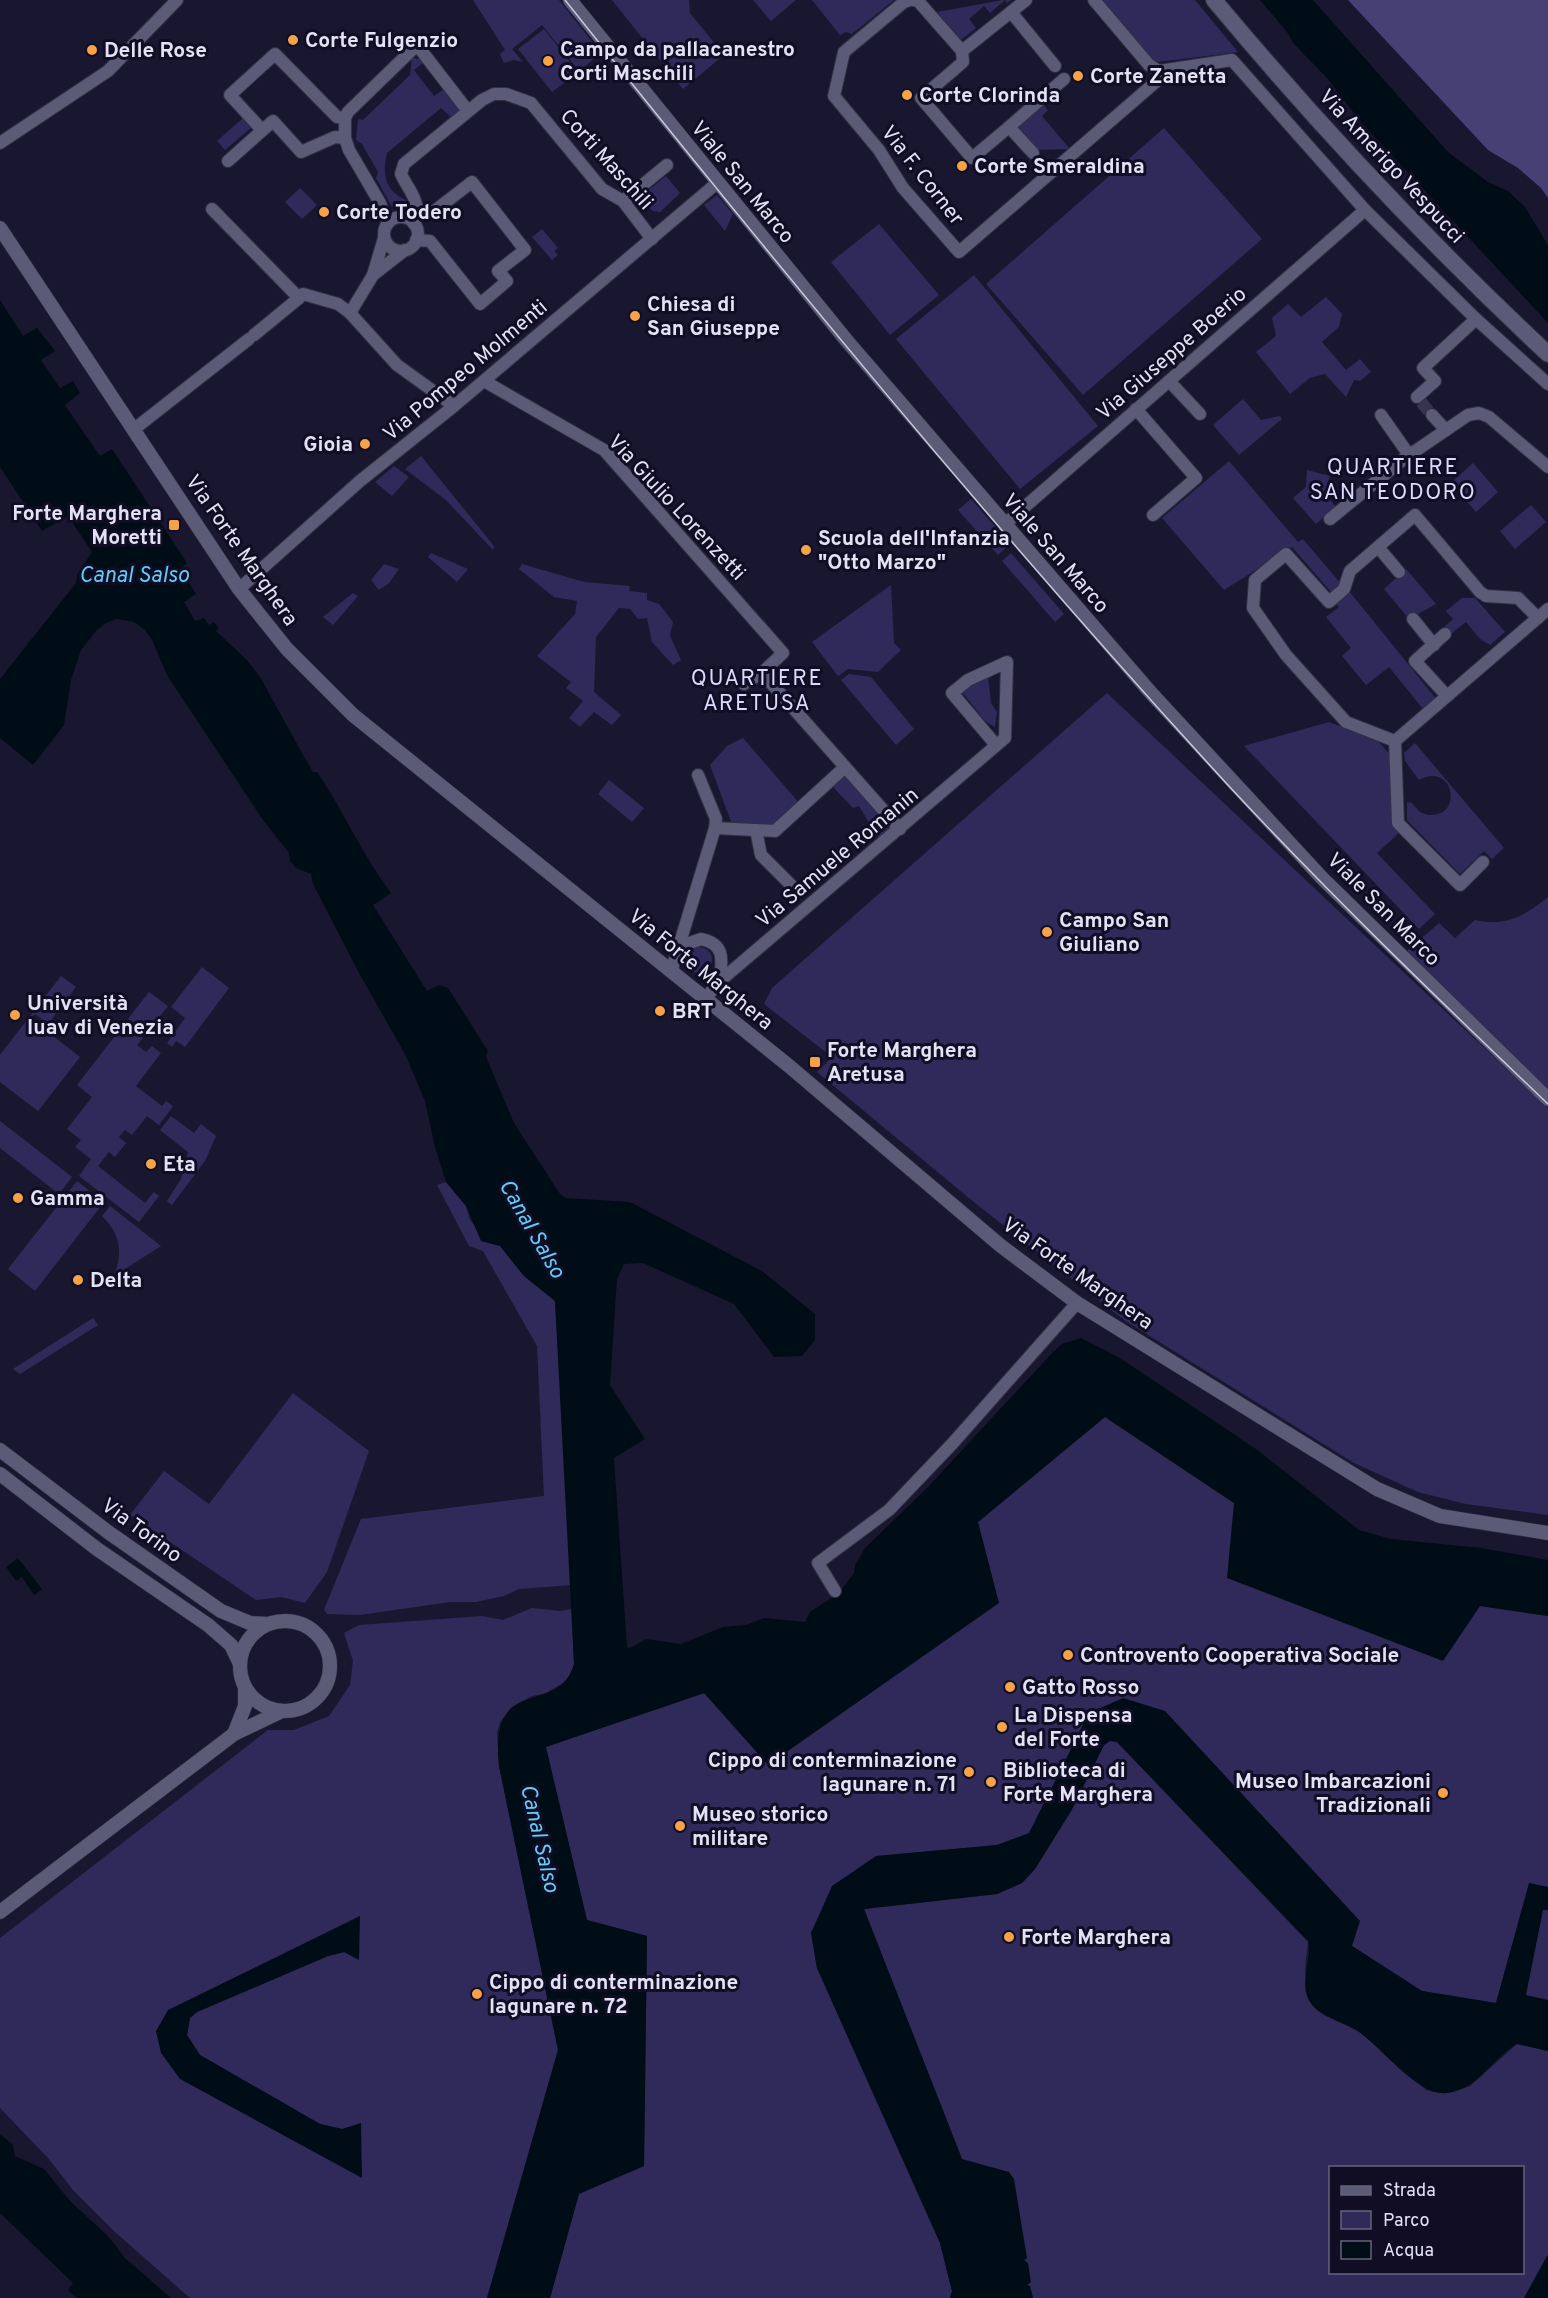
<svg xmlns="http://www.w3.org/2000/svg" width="1548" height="2298" font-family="Overpass,sans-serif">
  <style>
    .green { fill: #302a5a; fill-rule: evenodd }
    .forest { fill: #464075 }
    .water { fill: #000d16 }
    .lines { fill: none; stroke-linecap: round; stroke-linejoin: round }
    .minor-tunnel { stroke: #37354d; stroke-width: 12; stroke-dasharray: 12 6; stroke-linecap: butt }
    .minor-casing { stroke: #313042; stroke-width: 14 }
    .tertiary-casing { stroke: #313042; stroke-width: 15 }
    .secondary-casing { stroke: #313042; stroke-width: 18 }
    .minor { stroke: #5b5a77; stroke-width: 12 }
    .tertiary { stroke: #5b5a77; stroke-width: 14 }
    .secondary { stroke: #5b5a77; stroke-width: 16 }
    .tram { stroke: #c9c9dc; stroke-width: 1.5 }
    .poi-dot { fill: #f6a247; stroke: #110d25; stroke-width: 2 }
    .labels { text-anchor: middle; stroke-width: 6; stroke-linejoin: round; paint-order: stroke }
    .poi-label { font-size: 21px; font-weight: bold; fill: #e2e2f4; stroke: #110d25; text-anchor: start }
    .street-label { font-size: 21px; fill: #e2e2f4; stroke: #110d25 }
    .neighbourhood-label { font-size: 22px; letter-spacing: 1.5px; fill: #dbdafd; stroke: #110d25 }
    .water-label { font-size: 22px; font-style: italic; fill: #62ccf9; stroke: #110d25 }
  </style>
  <rect width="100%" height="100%" fill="#19172f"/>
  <!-- green -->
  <g class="green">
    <polygon points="473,0 559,0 601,53 579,71 542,25 512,49 523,62 513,60 504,63 500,54 505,50"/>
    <polygon points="612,0 689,0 690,13 724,55 683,89"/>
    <polygon points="753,0 796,0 771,21"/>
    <polygon points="812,0 894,0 852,34 846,32 840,35"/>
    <polygon points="1003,0 1011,0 1007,3 1005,0 990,13 984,6 969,19 976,28 961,40 937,12"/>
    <polygon points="1102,0 1195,0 1238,52 1158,62 1153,60"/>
    <polygon points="544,29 578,72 552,92 518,49"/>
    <path d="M412,57l9,3 2,3 -9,7 20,26 10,-7 17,22 -8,8 -12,-11 -54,45c-5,21 -2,38 19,47v7l-5,3 -9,-3 -16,-29 2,-6 -16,-28 -6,-4 2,-21 5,1 47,-45z"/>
    <polygon points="1042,103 1048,110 1042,116 1070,149 1034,150 1014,126"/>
    <polygon points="243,118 252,127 225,150 217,141"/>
    <polygon points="1164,128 1262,239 1083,395 986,284"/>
    <polygon points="666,176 680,193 660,212 653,211 639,198"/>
    <polygon points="300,188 317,205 302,219 285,202"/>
    <polygon points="717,195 733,214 725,231 704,205"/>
    <polygon points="879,224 939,295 890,335 831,262"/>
    <polygon points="542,229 558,248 554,251 558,255 552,260 532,237"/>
    <polygon points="974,275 1098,426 1020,489 896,339"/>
    <polygon points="1326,297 1342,314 1339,327 1322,342 1346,370 1360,359 1371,372 1360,381 1354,380 1346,397 1325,374 1310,378 1290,394 1256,352 1276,336 1272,318 1288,304 1301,317"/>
    <polygon points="1243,399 1261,420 1280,416 1282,419 1239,455 1213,425"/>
    <polygon points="421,456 494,546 493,550 446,500 405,469"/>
    <polygon points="1229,461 1298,542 1303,539 1342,585 1332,593 1292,547 1224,590 1162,518"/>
    <polygon points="1473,463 1498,492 1476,512 1451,483"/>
    <polygon points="394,466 409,477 392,496 375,482"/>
    <polygon points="1307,470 1330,476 1324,493 1336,507 1316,524 1293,498 1306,487"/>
    <polygon points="971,499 1010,544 998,555 958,510"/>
    <polygon points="1531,505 1546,522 1515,549 1500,531"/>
    <polygon points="431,553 468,569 457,582 428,557"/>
    <polygon points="1011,553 1064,614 1055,622 1002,561"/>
    <polygon points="384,564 399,569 389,583 379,590 371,580"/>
    <polygon points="522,564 584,582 630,586 629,591 647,593 647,600 659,604 673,622 670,636 681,660 673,665 652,642 647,618 638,619 630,609 619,608 596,637 594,692 621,715 612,725 594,712 580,727 569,718 583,701 566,688 571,682 537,656 575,614 577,601 554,597 519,569"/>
    <polygon points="1406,569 1436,604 1409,619 1384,589"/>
    <polygon points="891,585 894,643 901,650 878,672 848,669 838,676 812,642"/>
    <polygon points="1349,591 1437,700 1424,710 1389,667 1366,685 1342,656 1351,648 1326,617 1339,607 1335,603"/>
    <polygon points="353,593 358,596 333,625 323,617"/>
    <polygon points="1462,598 1475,598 1505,632 1490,645 1480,639 1466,622 1448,636 1442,629 1453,619 1446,611"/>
    <polygon points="849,674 871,677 914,729 896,745 841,680"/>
    <polygon points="988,676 991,703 997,712 995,727 985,721 962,692 973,683"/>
    <polygon points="1107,693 1548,1108 1548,1515 1466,1504 1418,1492 1354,1463 1124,1320 975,1203 817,1072 832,1057 764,1004 772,988"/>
    <polygon points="1329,722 1378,741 1393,758 1401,831 1377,853 1435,914 1419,929 1244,746"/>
    <polygon points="743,738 800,804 775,827 733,827 710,765 727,746"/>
    <path d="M1415,743l89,105 -12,11 -8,-8 -24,23 -53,-54v-18l5,1c5,7 10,12 19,12 33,0 22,-54 -12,-35l-14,-19 -1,-8z"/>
    <polygon points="846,773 895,830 881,842 859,806 853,808 832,786"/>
    <polygon points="609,780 644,808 632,822 598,794"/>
    <path d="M1548,897v192l-141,-138 32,-28 16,15 20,-18c30,7 50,-4 73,-23z"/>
    <circle cx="699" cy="960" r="13"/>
    <polygon points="202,967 229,988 185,1047 176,1041 172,1047 167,1043 185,1018 171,1007"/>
    <polygon points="61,976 76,987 48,1024 35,1014 31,1019 80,1057 38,1111 0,1082 0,1055"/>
    <polygon points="149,992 168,1006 151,1028 142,1021 137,1026 128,1019"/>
    <polygon points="125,1023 143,1038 137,1045 146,1052 152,1046 161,1053 136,1086 162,1106 166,1101 173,1106 159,1125 147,1116 132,1135 125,1130 119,1137 126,1143 115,1157 109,1152 98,1166 145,1203 154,1192 159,1196 139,1222 79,1176 91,1159 75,1147 81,1140 67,1129 92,1097 77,1085"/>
    <polygon points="171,1116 194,1133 201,1124 216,1136 205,1161 172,1205 167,1201 181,1179 188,1152 160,1130"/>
    <polygon points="0,1121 72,1177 59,1194 0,1148"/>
    <polygon points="77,1181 104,1202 35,1291 8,1269"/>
    <polygon points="446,1182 466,1206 470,1220 489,1243 500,1246 524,1276 555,1301 572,1585 519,1589 504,1596 476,1602 450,1602 360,1615 327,1614 324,1610 361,1519 544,1496 537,1346 483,1251 469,1246 437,1185"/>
    <path d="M110,1206l51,40 -47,30c9,-24 7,-41 -12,-60z"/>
    <polygon points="93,1318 98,1325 20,1374 13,1369"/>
    <polygon points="293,1393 369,1451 327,1572 305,1603 281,1597 256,1600 130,1515 164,1471 209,1504"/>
    <polygon points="1105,1417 1234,1503 1480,1606 1548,1616 1548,1887 1529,1884 1496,2003 1422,1991 1352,1946 1089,1713 1030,1833 997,1845 876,1856 811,1933 817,1968 940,2243 952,2291 950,2298 550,2298 579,2193 644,2166 647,1936 587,1920 545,1747 705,1693 769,1765 978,1522"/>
    <path d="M532,1608l28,3 12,-2 2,55 -6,16 -22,13 -14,3 -21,12 -11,14 -3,11 2,33 59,284 -71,248h-297l-75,-66 -42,-42 -25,-32 -48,-50v-170l268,-208h26l35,-14 21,-31 3,-24 -9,-28 15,-8 123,-9 21,4zM360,1916l-16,36 -16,4 -131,56 -7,6 -3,17 13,20 120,69 22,5 20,48 -53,-28 -153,-118z"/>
    <path d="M1110,1741l7,1 191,200 -3,26 2,28 20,20 33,16 66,58 7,2 15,1 22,-7 47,-42 31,7v204l-24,43h-491l-3,-12 -3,-1 3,-3 -6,-23 3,-1 -65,-99 -98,-250 133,-15 25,-11 13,-14 36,-58 33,-66zM1330,2168h192v104h-192z"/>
    <polygon points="1543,1909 1548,1910 1548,2000 1525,1996"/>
  </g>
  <!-- forest -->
  <polygon class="forest" points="1348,0 1548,0 1548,198 1541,188 1518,168 1488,150"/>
  <!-- water -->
  <g class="water">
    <polygon points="1260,0 1313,0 1448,152 1488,182 1508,191 1525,207 1548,245 1548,323 1360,121 1327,78 1294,44 1287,32"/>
    <path d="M0,300l23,36 14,-8 18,23 -14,9 19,28 13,-7 7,12 -15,12 35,51 12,-7 75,114 -7,6 16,25 -12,8 11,19 9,-3 5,7 5,-3 5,6 -3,3 30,28 14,18 46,83 7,12h4c27,39 45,83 74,121l-18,12 54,86 12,-6 9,3 40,63 -2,5 3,8 25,59 46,71 6,4 64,4 132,69 53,43v26l-13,16 -28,1 -40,-53 -91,-41 -19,1 -7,15 -7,106 35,54 -31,19 13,189 3,1 16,-9 35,5 42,-17 23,-2 18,-7 41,4 5,-10 29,-19 15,-20 1,-8 10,-17 62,-60 126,-136 9,-8 19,-6 39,20 136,91 103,81 32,9 90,9 67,12v56l-68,-10 -37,55 -216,-83 7,-75 -129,-86 -127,105 21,81 -231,162 -64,-72 -158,54 41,173 60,16 -3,230 -65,28 -29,104h-63l71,-248 -59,-284c-10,-96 59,-47 75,-102l-19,-363 -31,-25 -24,-30 -19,-5 -15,-35 -20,-24 -11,-35 -10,-46 -19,-45 -47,-83 -46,-89 -2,-10 -15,-6 -6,-7 -1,-8 -26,-33 -95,-143 -16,-37 -7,-10 -11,-8 -17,-3 -11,4 -9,7 -16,20 -10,30 -7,45 -31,40 -33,-27v-59l76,-96 1,-8 15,-23 -24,-36 -26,15 -42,-64z"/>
    <polygon points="18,1558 42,1589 34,1595 22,1577 16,1581 6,1567"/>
    <path d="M1123,1698l42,13 195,210 -8,25 70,45 74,12 33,-120 19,4v23h-5l-17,85 22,5v51l-31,-7c-26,14 -37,45 -70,49 -28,4 -65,-45 -88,-61 -16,-12 -44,-14 -52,-36 -6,-18 5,-37 1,-55l-191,-199 -7,-1 -6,4 -33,66 -36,58 -13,14 -25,11 -133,15 98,250 47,13 5,7 13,79 -3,2 4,3 3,19 -4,3 3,1 3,12h-83l2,-7 -12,-48 -123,-275 -6,-35 21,-47 44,-30 121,-11 32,-12 60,-120z"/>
    <polygon points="360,1916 359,1960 344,1952 328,1956 197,2012 190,2018 187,2035 200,2055 320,2124 342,2129 361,2123 362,2178 180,2079 161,2053 156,2031 168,2010"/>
    <polygon points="0,2134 13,2145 15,2156 44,2169 70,2201 108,2236 125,2258 171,2298 76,2298 68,2290 73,2283 0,2213"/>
    <polygon points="1548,2255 1548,2298 1524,2298 1547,2256"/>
  </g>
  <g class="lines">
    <!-- minor-tunnel -->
    <polyline class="minor-tunnel" points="1421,402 1432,415"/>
    <defs>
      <g id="minor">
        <polyline points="910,0 904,2 844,52 834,96 879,150 903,188 959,252 1158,80 1159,71"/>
        <polyline points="913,0 918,1 962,51 1026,0"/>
        <polyline points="1094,0 1149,65 1159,71 1232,60 1365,210 1476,319 1548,384"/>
        <polyline points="1011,12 1055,66"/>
        <polyline points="962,51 963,62 921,98 972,158 1009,127"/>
        <polyline points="262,130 230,95 275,54 337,117 345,118"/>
        <polyline points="0,143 108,71 177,0"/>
        <polyline points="1033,153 1009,127 1064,79"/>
        <polyline points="228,161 273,121 301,152 335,137 345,138"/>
        <polyline points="623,201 667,165"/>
        <polyline points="212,209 299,298 303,294 338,304 350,313 397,365 454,406"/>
        <circle cx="401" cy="234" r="17"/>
        <polyline points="388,223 380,203 349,150 345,138 345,118 348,112 417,45 468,111"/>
        <path d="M414,224c7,-25 -3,-29 -13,-50l3,-10 78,-64 12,-6h12l25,9 71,86 21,12 29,38"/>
        <polyline points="416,240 430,241 480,304 507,281 498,271 525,250 472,182 433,212 418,209"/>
        <polyline points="373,275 405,250"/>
        <polyline points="350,313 373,275 384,238"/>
        <polyline points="254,335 299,298"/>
        <polyline points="484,381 604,450 783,653 762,673 744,684"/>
        <polyline points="1169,381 1200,414"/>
        <polyline points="1417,397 1435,381 1423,368 1476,319"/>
        <polyline points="1136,409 1196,478 1153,515"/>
        <polyline points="1381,415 1409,455"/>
        <polyline points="1432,415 1446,430"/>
        <polyline points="133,430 249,339"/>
        <polyline points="1330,519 1405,458 1468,415 1479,413 1489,417 1548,467"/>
        <polyline points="1004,525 1365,210"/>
        <polyline points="1378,547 1399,572"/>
        <polyline points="239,589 360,481 454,406 717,183"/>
        <polyline points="1413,619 1434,645"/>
        <polyline points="1445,634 1415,661 1447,696"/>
        <polyline points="762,673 900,829"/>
        <polyline points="1395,741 1346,722 1286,655 1253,608 1255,580 1286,554 1329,602 1344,589 1350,571 1415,515 1480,592 1486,596 1518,598 1538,618"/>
        <polyline points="1395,741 1398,823 1460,885 1483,862"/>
        <polyline points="1395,741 1548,609"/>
        <polyline points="715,828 775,831 845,767"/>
        <polyline points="756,830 761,855 791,885"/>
        <path d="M678,947l23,-8c25,5 21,22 19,42"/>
        <polyline points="671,972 715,828 716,819 698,775"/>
        <polyline points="704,1000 720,981 1005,738 1007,662 968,680 952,693 996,745"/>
        <polyline points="835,1591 818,1563 889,1510 952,1444 1077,1303"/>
      </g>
      <g id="tertiary">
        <polyline points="570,0 847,341 1151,693 1322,878 1548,1099"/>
        <polyline points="0,228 239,589 287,649 353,715 789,1066 1001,1246 1077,1303 1377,1489 1440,1516 1548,1533"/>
        <polyline points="0,1450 108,1532 221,1611 250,1623 268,1624"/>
        <polyline points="0,1474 97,1549 208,1625 231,1645 240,1664"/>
        <circle cx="285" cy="1666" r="45"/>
        <polyline points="234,1734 245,1706 245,1688"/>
        <polyline points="0,1912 234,1734 280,1712"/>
      </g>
      <path id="secondary" d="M1214,0c105,126 214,242 334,354"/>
    </defs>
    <!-- minor casing -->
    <use href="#minor" class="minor-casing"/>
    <!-- tertiary casing -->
    <use href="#tertiary" class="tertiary-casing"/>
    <!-- secondary casing -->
    <use href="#secondary" class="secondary-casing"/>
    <!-- minor -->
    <use href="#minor" class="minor"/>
    <!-- tertiary -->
    <use href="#tertiary" class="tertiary"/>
    <!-- secondary -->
    <use href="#secondary" class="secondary"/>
    <!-- tram -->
    <path class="tram" d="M565,0c213,267 431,532 662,784 103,111 212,216 321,320"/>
  </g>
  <!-- markers -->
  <g class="poi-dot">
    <circle cx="293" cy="40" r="6"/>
    <circle cx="92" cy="50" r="6"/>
    <circle cx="548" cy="61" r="6"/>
    <circle cx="1078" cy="76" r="6"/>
    <circle cx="907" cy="95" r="6"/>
    <circle cx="962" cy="166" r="6"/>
    <circle cx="324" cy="212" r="6"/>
    <circle cx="635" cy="316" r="6"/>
    <circle cx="365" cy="444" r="6"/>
    <rect x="168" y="519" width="12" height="12" rx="3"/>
    <circle cx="806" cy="550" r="6"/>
    <circle cx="1047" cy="932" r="6"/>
    <circle cx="660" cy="1011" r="6"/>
    <circle cx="15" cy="1015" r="6"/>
    <rect x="809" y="1056" width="12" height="12" rx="3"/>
    <circle cx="151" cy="1164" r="6"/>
    <circle cx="18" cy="1198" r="6"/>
    <circle cx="78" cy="1280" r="6"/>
    <circle cx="1068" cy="1655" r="6"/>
    <circle cx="1010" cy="1687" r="6"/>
    <circle cx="1002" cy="1727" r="6"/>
    <circle cx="969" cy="1772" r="6"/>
    <circle cx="991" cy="1782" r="6"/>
    <circle cx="1443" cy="1793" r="6"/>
    <circle cx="680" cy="1826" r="6"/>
    <circle cx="1009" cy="1937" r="6"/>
    <circle cx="477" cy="1994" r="6"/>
  </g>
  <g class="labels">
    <!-- poi labels -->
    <g class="poi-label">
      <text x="305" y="47">Corte Fulgenzio</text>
      <text x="560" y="56">Campo da pallacanestro<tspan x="560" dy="24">Corti Maschili</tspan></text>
      <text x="104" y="57">Delle Rose</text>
      <text x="1090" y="83">Corte Zanetta</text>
      <text x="919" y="102">Corte Clorinda</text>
      <text x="974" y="173">Corte Smeraldina</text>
      <text x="336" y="219">Corte Todero</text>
      <text x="647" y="311">Chiesa di<tspan x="647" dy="24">San Giuseppe</tspan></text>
      <text x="353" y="451" text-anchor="end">Gioia</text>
      <text x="162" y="520" text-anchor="end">Forte Marghera<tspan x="162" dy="24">Moretti</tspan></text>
      <text x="818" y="545">Scuola dell'Infanzia<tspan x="818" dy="24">"Otto Marzo"</tspan></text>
      <text x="1059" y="927">Campo San<tspan x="1059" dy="24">Giuliano</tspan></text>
      <text x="27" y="1010">Università<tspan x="27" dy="24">Iuav di Venezia</tspan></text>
      <text x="672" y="1018">BRT</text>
      <text x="827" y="1057">Forte Marghera<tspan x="827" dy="24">Aretusa</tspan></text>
      <text x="163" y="1171">Eta</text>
      <text x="30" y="1205">Gamma</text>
      <text x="90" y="1287">Delta</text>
      <text x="1080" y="1662">Controvento Cooperativa Sociale</text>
      <text x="1022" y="1694">Gatto Rosso</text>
      <text x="1014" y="1722">La Dispensa<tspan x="1014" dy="24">del Forte</tspan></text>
      <text x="957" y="1767" text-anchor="end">Cippo di conterminazione<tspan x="957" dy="24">lagunare n. 71</tspan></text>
      <text x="1003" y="1777">Biblioteca di<tspan x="1003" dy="24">Forte Marghera</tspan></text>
      <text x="1431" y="1788" text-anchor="end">Museo Imbarcazioni<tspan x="1431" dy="24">Tradizionali</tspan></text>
      <text x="692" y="1821">Museo storico<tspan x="692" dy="24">militare</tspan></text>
      <text x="1021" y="1944">Forte Marghera</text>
      <text x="489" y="1989">Cippo di conterminazione<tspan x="489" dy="24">lagunare n. 72</tspan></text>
    </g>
    <!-- street labels -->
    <g class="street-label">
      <text transform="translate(607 159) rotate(48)" y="7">Corti Maschili</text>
      <text transform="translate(1392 166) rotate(47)" y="7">Via Amerigo Vespucci</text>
      <text transform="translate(923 175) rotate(52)" y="7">Via F. Corner</text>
      <text transform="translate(743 182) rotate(51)" y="7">Viale San Marco</text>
      <text transform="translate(1171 353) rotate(-41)" y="7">Via Giuseppe Boerio</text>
      <text transform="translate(465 370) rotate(-40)" y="7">Via Pompeo Molmenti</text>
      <text transform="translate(677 507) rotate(47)" y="7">Via Giulio Lorenzetti</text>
      <text transform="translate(242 550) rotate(55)" y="7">Via Forte Marghera</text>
      <text transform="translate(1056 553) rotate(49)" y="7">Viale San Marco</text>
      <text transform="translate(837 857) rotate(-40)" y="7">Via Samuele Romanin</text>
      <text transform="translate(1384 909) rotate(45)" y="7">Viale San Marco</text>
      <text transform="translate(701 969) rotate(39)" y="7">Via Forte Marghera</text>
      <text transform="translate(1078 1273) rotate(35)" y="7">Via Forte Marghera</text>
      <text transform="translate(142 1530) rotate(36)" y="7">Via Torino</text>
    </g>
    <!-- neighbourhood labels -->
    <g class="neighbourhood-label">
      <text x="1393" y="474">QUARTIERE<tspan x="1393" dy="25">SAN TEODORO</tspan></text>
      <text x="757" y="685">QUARTIERE<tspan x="757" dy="25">ARETUSA</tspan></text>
    </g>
    <!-- water labels -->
    <g class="water-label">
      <text x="134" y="582">Canal Salso</text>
      <text transform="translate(533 1228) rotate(60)" y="8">Canal Salso</text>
      <text transform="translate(541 1838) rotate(77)" y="8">Canal Salso</text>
    </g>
  </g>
  <!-- legend -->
  <rect x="1329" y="2166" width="195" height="108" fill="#110d25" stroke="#656278" stroke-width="1.5"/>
  <rect x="1341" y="2186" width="30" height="9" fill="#5b5a77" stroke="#656278" stroke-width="1.5"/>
  <text x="1383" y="2196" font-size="18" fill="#e2e2f4">Strada</text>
  <rect x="1341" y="2211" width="30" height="18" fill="#302a5a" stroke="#656278" stroke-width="1.5"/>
  <text x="1383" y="2226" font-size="18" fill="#e2e2f4">Parco</text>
  <rect x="1341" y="2241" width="30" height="18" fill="#000d16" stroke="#656278" stroke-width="1.5"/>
  <text x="1383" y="2256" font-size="18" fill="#e2e2f4">Acqua</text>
</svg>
